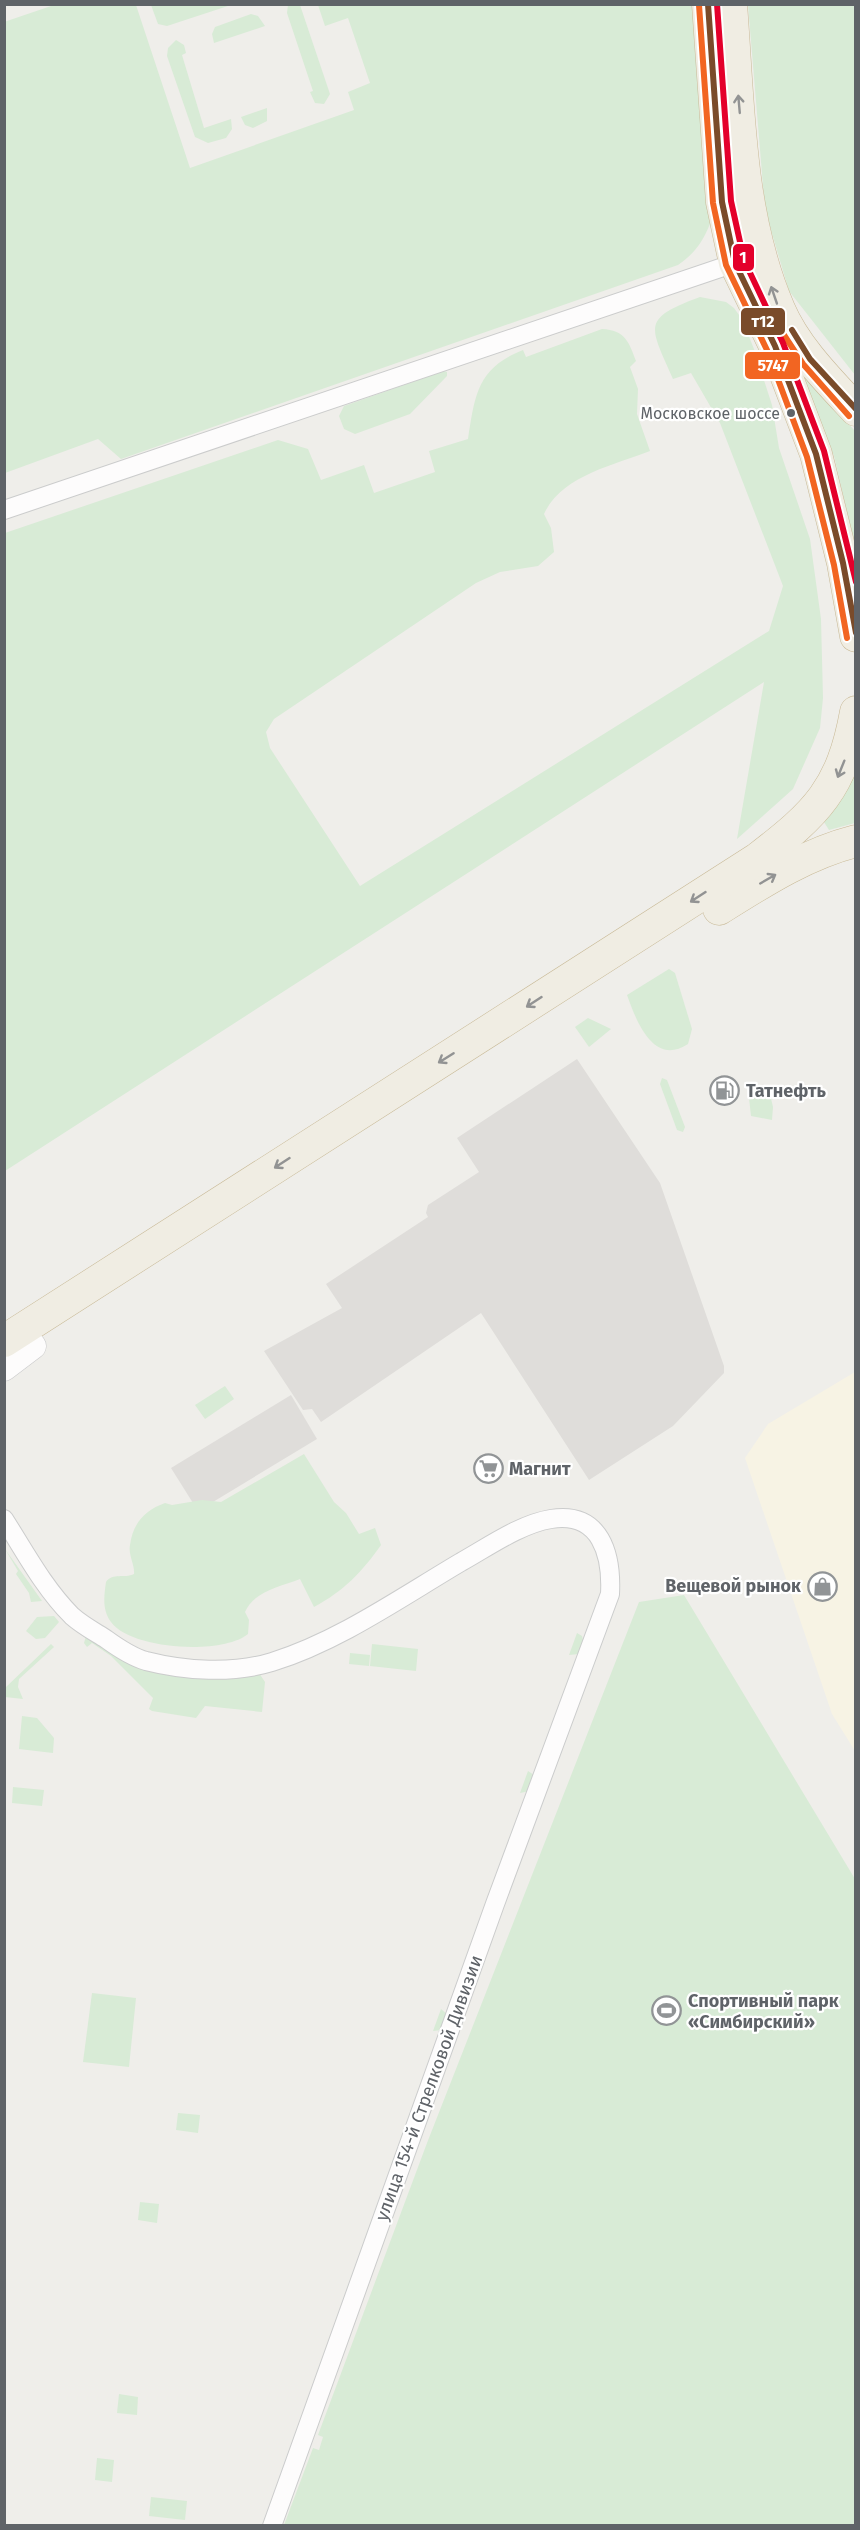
<svg xmlns="http://www.w3.org/2000/svg" width="860" height="2530" font-family="'Fira Sans',sans-serif">
  <style>
    .commercial { fill: #f7f3e4 }
    .industrial { fill: #dfddda }
    .green { fill: #d8ebd6 }
    .lines { fill: none; stroke-linecap: round; stroke-linejoin: round }
    .street-casing { stroke: #cbcccc; stroke-width: 20 }
    .secondary-casing { stroke: #cacacb; stroke-width: 27 }
    .highway-casing { stroke: #c8b996; stroke-width: 33 }
    .street { stroke: #fdfcfc; stroke-width: 18 }
    .secondary { stroke: #fdfcfc; stroke-width: 26 }
    .highway { stroke: #f0ede3; stroke-width: 32 }
    .bus-1-casing { stroke: #fff; stroke-width: 10 }
    .bus-2-casing { stroke: #fff; stroke-width: 10 }
    .bus-3-casing { stroke: #fff; stroke-width: 10 }
    .bus-1 { stroke: #7a4b2a; stroke-width: 6 }
    .bus-2 { stroke: #f26522; stroke-width: 6 }
    .bus-3 { stroke: #e4002b; stroke-width: 6 }
    .oneway { stroke: #929393 }
    .bus-dot { fill: #5f6368; stroke: #fff; stroke-width: 2 }
    .labels { text-anchor: middle; stroke-width: 4.5; stroke-linejoin: round; paint-order: stroke }
    .bus-label { font-size: 16px; fill: #5f6368; stroke: #fff; text-anchor: end }
    .poi-label { font-size: 18px; font-weight: bold; fill: #5f6368; stroke: #fff; text-anchor: start }
    .street-label { font-size: 18px; fill: #5f6368; stroke: #fff }
    .line-badge { stroke: #fff; stroke-width: 2 }
    .badge-label { font-size: 16px; text-anchor: middle; font-weight: bold; fill: #fff }
  </style>
  <rect width="100%" height="100%" fill="#efeeea"/>
  <!-- commercial -->
  <polygon class="commercial" points="855,1372 855,1751 832,1714 745,1458 768,1424"/>
  <!-- industrial -->
  <g class="industrial">
    <polygon points="577,1059 660,1183 724,1366 724,1373 673,1426 589,1480 481,1313 321,1422 312,1409 303,1410 264,1351 342,1308 326,1284 428,1217 426,1213 428,1205 479,1172 457,1138"/>
    <polygon points="291,1395 317,1439 198,1511 171,1468"/>
  </g>
  <!-- green -->
  <g class="green">
    <path d="M54,5h82l54,163 164,-58 -6,-18 22,-9 -22,-65 -23,8 -7,-21h376l16,219c-8,19 -15,29 -32,41l-557,194 -23,-20 -93,34 -1,-451z"/>
    <polygon points="151,5 151,4 231,5 167,26 158,24"/>
    <polygon points="288,5 300,5 330,94 324,104 315,103 310,92 313,91 287,13"/>
    <polygon points="748,5 855,5 855,375 789,291 765,210"/>
    <polygon points="251,14 258,16 265,26 214,43 212,34 215,27"/>
    <polygon points="176,40 184,45 186,53 182,55 204,128 231,119 232,129 226,138 208,143 195,137 167,56 168,48"/>
    <polygon points="267,108 267,121 253,128 245,125 241,117"/>
    <path d="M700,297l26,5 8,6 8,11 12,30 18,56 7,43 31,91 11,80 2,79 -3,30 -27,61 -56,50 27,-157 -759,489v-638l273,-93 30,9 13,31 43,-15 10,28 61,-21 -6,-21 39,-12c7,-44 9,-71 55,-89l3,7 76,-28c23,1 27,13 34,32l-6,6 8,22 -1,25 13,37c-36,14 -89,25 -106,63l7,14 3,24 -16,14 -38,6 -24,11 -202,136 -8,13 4,16 90,138 409,-255 14,-45 -5,-13 -58,-150 -29,-50 -18,6c-23,-53 -33,-60 27,-82z"/>
    <polygon points="797,363 828,402 855,431 855,546 834,456"/>
    <polygon points="444,371 447,372 447,376 410,414 355,434 344,429 339,416 344,406"/>
    <polygon points="855,767 855,823 829,830 824,822"/>
    <path d="M669,969l6,4 17,56 -4,15c-35,23 -52,-24 -61,-49z"/>
    <polygon points="588,1018 611,1029 589,1047 575,1027"/>
    <polygon points="662,1078 667,1080 685,1127 683,1132 677,1130 660,1084"/>
    <polygon points="769,1090 773,1107 772,1120 751,1116 749,1098"/>
    <polygon points="225,1386 234,1399 205,1419 195,1405"/>
    <path d="M304,1454l30,48 12,11 13,21 16,-6 6,17c-19,27 -37,46 -67,62l-14,-28c-20,8 -46,12 -55,33l4,8 -1,14c-25,21 -117,16 -137,-12 -9,-12 -7,-26 -5,-40 7,-10 18,-3 28,-8 1,-9 -6,-19 -4,-29 3,-22 15,-35 35,-42l7,2 30,-5 19,2z"/>
    <polygon points="5,1549 42,1601 31,1602 29,1593 16,1574 18,1571"/>
    <polygon points="684,1595 855,1879 855,2525 284,2525 313,2448 319,2450 323,2437 318,2435 427,2143 639,1602"/>
    <polygon points="54,1616 59,1622 45,1638 36,1639 26,1631 37,1617"/>
    <polygon points="577,1633 582,1636 584,1644 579,1654 569,1655"/>
    <polygon points="86,1636 113,1649 259,1673 265,1682 262,1712 205,1706 196,1718 152,1711 149,1709 153,1698 111,1656 92,1643 87,1647 84,1643"/>
    <polygon points="51,1644 54,1647 19,1679 18,1687 23,1699 5,1697 5,1688"/>
    <polygon points="372,1644 418,1649 416,1671 370,1666"/>
    <polygon points="350,1653 370,1655 369,1666 349,1664"/>
    <polygon points="22,1716 37,1718 54,1738 53,1753 19,1749"/>
    <polygon points="528,1771 534,1775 530,1791 520,1793"/>
    <polygon points="13,1787 44,1790 42,1806 12,1803"/>
    <polygon points="92,1993 136,1998 129,2067 83,2062"/>
    <polygon points="441,2009 447,2014 442,2030 433,2031"/>
    <polygon points="178,2113 200,2115 198,2133 176,2130"/>
    <polygon points="140,2202 159,2204 157,2223 138,2220"/>
    <polygon points="119,2394 138,2397 137,2415 117,2413"/>
    <polygon points="97,2458 114,2460 112,2482 95,2480"/>
    <polygon points="151,2497 187,2501 185,2520 149,2516"/>
  </g>
  <g class="lines">
    <defs>
      <g id="street">
        <polyline points="4,510 735,263"/>
        <path d="M4,1519c21,33 40,69 68,97 10,9 23,16 34,23 11,8 26,18 40,22 39,10 87,13 126,1 67,-21 128,-64 189,-100 27,-15 59,-38 90,-43 50,-8 61,36 59,75l-115,310 -223,622"/>
      </g>
      <polyline id="secondary" points="4,1368 33,1346"/>
      <g id="highway">
        <polyline points="708,4 722,202 735,263 775,346 816,454 843,563 856,636"/>
        <path d="M731,4c8,102 7,210 48,305 16,38 49,71 77,101"/>
        <path d="M719,909c43,-27 86,-55 137,-68"/>
        <path d="M4,1341l753,-482c60,-46 85,-70 99,-147"/>
      </g>
    </defs>
    <!-- street casing -->
    <use href="#street" class="street-casing"/>
    <!-- secondary casing -->
    <use href="#secondary" class="secondary-casing"/>
    <!-- highway casing -->
    <use href="#highway" class="highway-casing"/>
    <!-- street -->
    <use href="#street" class="street"/>
    <!-- secondary -->
    <use href="#secondary" class="secondary"/>
    <!-- highway -->
    <use href="#highway" class="highway"/>
    <defs>
      <g id="bus-1">
        <polyline points="708,4 722,202 735,263 775,346 816,454 843,563 856,633"/>
        <polyline points="792,330 810,359 856,409"/>
      </g>
      <g id="bus-2">
        <polyline points="699,5 713,203 726,265 767,350 807,457 834,565 847,638"/>
        <polyline points="784,335 803,364 849,416"/>
      </g>
      <polyline id="bus-3" points="717,4 731,201 744,260 783,343 824,451 856,582"/>
    </defs>
    <!-- bus-1 casing -->
    <use href="#bus-1" class="bus-1-casing"/>
    <!-- bus-2 casing -->
    <use href="#bus-2" class="bus-2-casing"/>
    <!-- bus-3 casing -->
    <use href="#bus-3" class="bus-3-casing"/>
    <!-- bus-1 -->
    <use href="#bus-1" class="bus-1"/>
    <!-- bus-2 -->
    <use href="#bus-2" class="bus-2"/>
    <!-- bus-3 -->
    <use href="#bus-3" class="bus-3"/>
  </g>
  <!-- one-way arrows -->
  <defs><path id="oneway-shaft" d="M-6 0H5M1.5-3L5.5 0L1.5 3" fill="none" stroke-width="1.6" stroke-linecap="round" stroke-linejoin="round" transform="scale(1.5)"/></defs>
  <g class="oneway">
    <use href="#oneway-shaft" transform="translate(739 104) rotate(-95)"/>
    <use href="#oneway-shaft" transform="translate(774 295) rotate(-109)"/>
    <use href="#oneway-shaft" transform="translate(841 769) rotate(112)"/>
    <use href="#oneway-shaft" transform="translate(768 879) rotate(-30)"/>
    <use href="#oneway-shaft" transform="translate(698 897) rotate(147)"/>
    <use href="#oneway-shaft" transform="translate(534 1002) rotate(147)"/>
    <use href="#oneway-shaft" transform="translate(446 1058) rotate(148)"/>
    <use href="#oneway-shaft" transform="translate(282 1163) rotate(147)"/>
  </g>
  <!-- icons -->
  <defs>
    <symbol id="fuel-ring" viewBox="-11 -11 22 22"><circle r="9.5" fill="#fff" stroke="#919496" stroke-width="1.5"/><path d="M-5.5-6h7V0h2V4h1.3V-2.5L3-4.5l.8-.8L6-3V5H2.5V1h-1V6h-7ZM-4.2-4.7v3.2H.2V-4.7Z" fill="#919496"/></symbol>
    <symbol id="supermarket-ring" viewBox="-11 -11 22 22"><circle r="9.5" fill="#fff" stroke="#919496" stroke-width="1.5"/><path d="M-6-5.5h2.5l.6 2H6L4.5 2H-2.5L-4.4-4H-6ZM-1.5 3.2a1.3 1.3 0 1 0 .1 0ZM3 3.2a1.3 1.3 0 1 0 .1 0Z" fill="#919496"/></symbol>
    <symbol id="shop-ring" viewBox="-11 -11 22 22"><circle r="9.5" fill="#fff" stroke="#919496" stroke-width="1.5"/><path d="M-5-2.5h2.3a2.7 3.5 0 0 1 5.4 0H5L5.5 6h-11ZM-1.5-2.5h3a1.5 2.3 0 0 0-3 0Z" fill="#919496"/></symbol>
    <symbol id="stadium-ring" viewBox="-11 -11 22 22"><circle r="9.5" fill="#fff" stroke="#919496" stroke-width="1.5"/><path d="M0-5a6.5 5 0 1 0 0 10a6.5 5 0 1 0 0-10ZM-3.5-1.8h7v3.6h-7Z" fill="#919496"/></symbol>
  </defs>
  <g fill-rule="evenodd">
    <use href="#fuel-ring" x="708" y="1074" width="33" height="33"/>
    <use href="#supermarket-ring" x="472" y="1452" width="33" height="33"/>
    <use href="#shop-ring" x="806" y="1570" width="33" height="33"/>
    <use href="#stadium-ring" x="650" y="1994" width="33" height="33"/>
  </g>
  <!-- markers -->
  <circle class="bus-dot" cx="791" cy="413" r="5"/>
  <g class="labels">
    <!-- bus labels -->
    <g class="bus-label">
      <text x="780" y="419">Московское шоссе</text>
    </g>
    <!-- poi labels -->
    <g class="poi-label">
      <text x="746" y="1097">Татнефть</text>
      <text x="509" y="1475">Магнит</text>
      <text x="801" y="1592" text-anchor="end">Вещевой рынок</text>
      <text x="688" y="2007">Спортивный парк<tspan x="688" dy="21">«Симбирский»</tspan></text>
    </g>
    <!-- street labels -->
    <g class="street-label">
      <text transform="translate(429 2088) rotate(-70)" y="6">улица 154-й Стрелковой Дивизии</text>
    </g>
  </g>
  <g class="line-badge">
    <rect x="732" y="243" width="23" height="29" rx="6" fill="#e4002b"/>
    <rect x="740" y="307" width="46" height="29" rx="6" fill="#7a4b2a"/>
    <rect x="744" y="351" width="57" height="29" rx="6" fill="#f26522"/>
  </g>
  <g class="badge-label">
    <text x="743" y="263">1</text>
    <text x="763" y="327">т12</text>
    <text x="773" y="371">5747</text>
  </g>
  <!-- border -->
  <rect width="860" height="2530" fill="none" stroke="#5f6368" stroke-width="12"/>
</svg>
